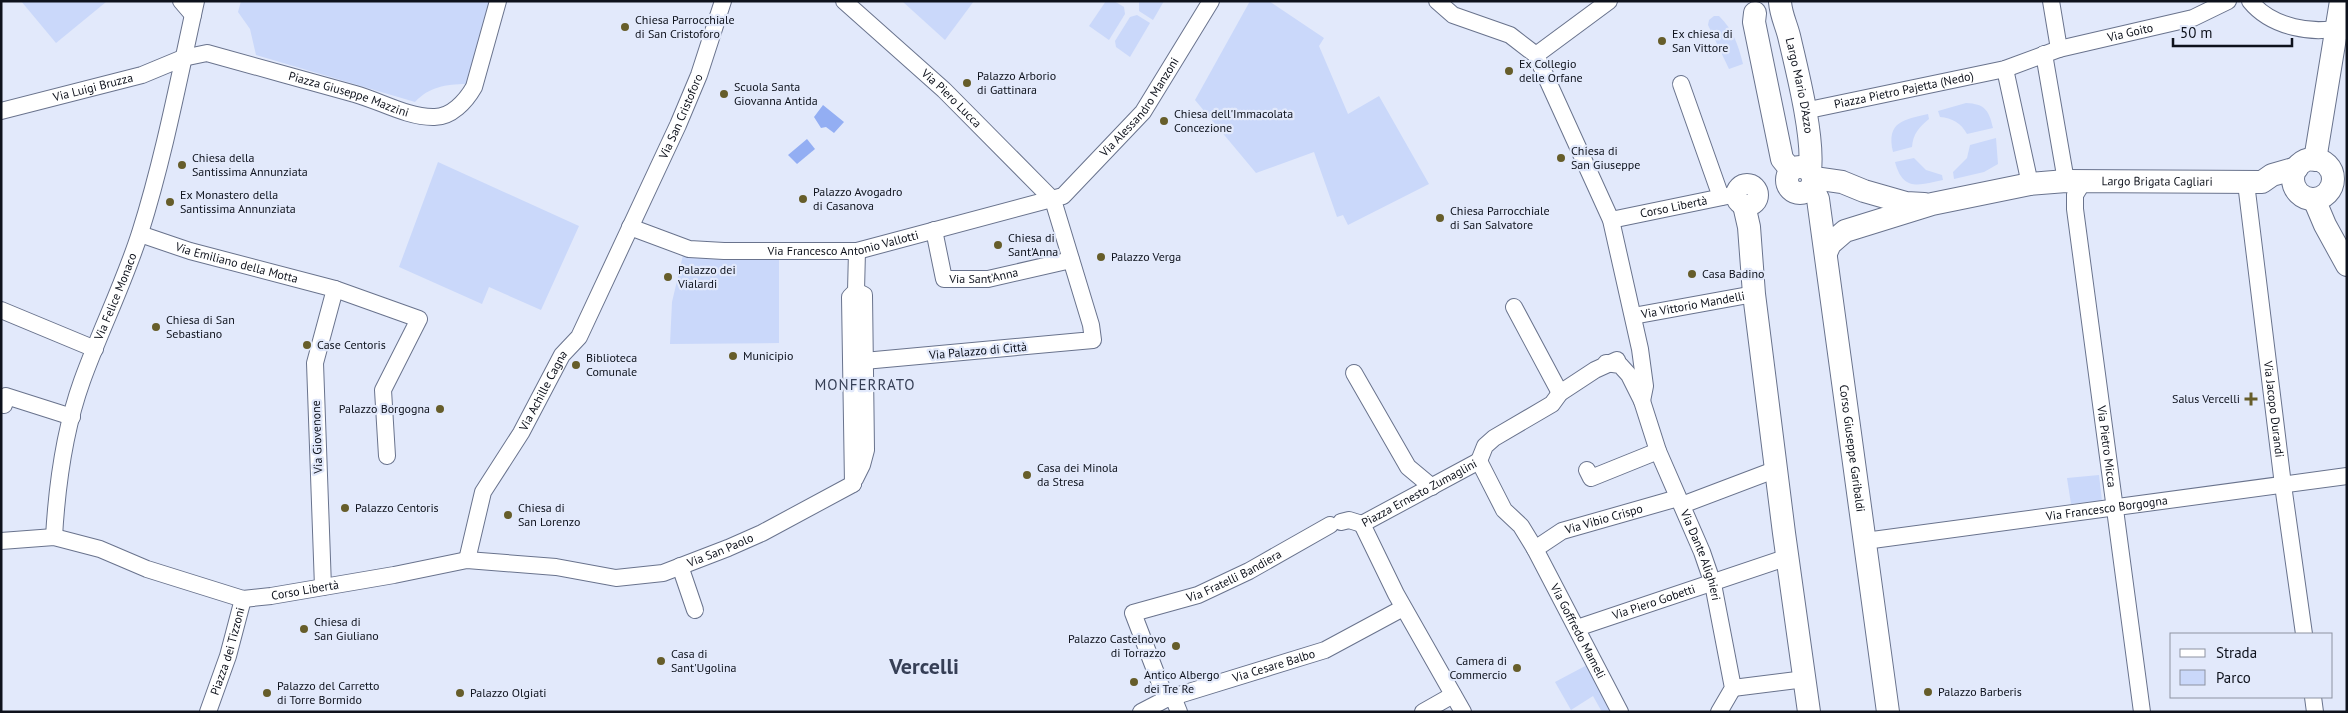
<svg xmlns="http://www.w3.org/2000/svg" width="2348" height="713" font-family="'PT Sans',sans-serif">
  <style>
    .green { fill: #cad8fa }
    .water { fill: #93aef3 }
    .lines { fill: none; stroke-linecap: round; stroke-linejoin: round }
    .minor-casing { stroke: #69738d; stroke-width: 18 }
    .secondary-casing { stroke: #69738d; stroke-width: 24 }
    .minor { stroke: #fff; stroke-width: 16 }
    .secondary { stroke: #fff; stroke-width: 22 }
    .poi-dot { fill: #665d2a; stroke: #e2e9fb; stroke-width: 2 }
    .labels { text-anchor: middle; stroke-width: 4.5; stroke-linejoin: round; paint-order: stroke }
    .poi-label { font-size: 12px; fill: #0e121c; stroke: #e2e9fb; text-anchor: start }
    .street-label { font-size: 12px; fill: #0e121c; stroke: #e2e9fb }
    .quarter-label { font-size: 15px; letter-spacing: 1px; fill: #363f56; stroke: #e2e9fb }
    .town-label { font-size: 22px; font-weight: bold; fill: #363f56; stroke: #e2e9fb }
  </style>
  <rect width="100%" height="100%" fill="#e2e9fb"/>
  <!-- green -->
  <g class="green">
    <polygon points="21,1 105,1 106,2 56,43"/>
    <path d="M241,1h248l-23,83c-20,0 -37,3 -51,18l-159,-47 -6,-26 -12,-17z"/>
    <polygon points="902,1 974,1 945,40"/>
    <polygon points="1106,1 1114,1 1124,7 1125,14 1109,40 1089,26"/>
    <polygon points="1139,1 1164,1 1153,20 1139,11"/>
    <polygon points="1250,1 1269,1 1324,38 1319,46 1348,114 1379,96 1429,184 1348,225 1343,215 1337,217 1314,152 1256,173 1195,100"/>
    <polygon points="1137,15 1150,23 1130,57 1116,47 1115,41 1130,17"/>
    <path d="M1714,16h5c14,14 19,28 24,48l-14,5 -21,-44 1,-5z"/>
    <path d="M1966,103c19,1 23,7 27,25l-26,6c-6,-11 -15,-16 -27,-17l-2,-6z"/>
    <path d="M1928,114l1,5c-10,8 -16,15 -17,28l-19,5c-7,-31 11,-32 35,-38z"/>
    <polygon points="1996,138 1998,164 1984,172 1954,179 1953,172 1967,158 1970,145"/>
    <path d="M1914,158l12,12 16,5 1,5c-24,5 -40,12 -48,-18z"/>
    <polygon points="438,162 579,226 541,310 489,287 482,304 399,267"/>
    <polygon points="683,255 729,259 779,259 779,343 670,344 672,302"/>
    <polygon points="2099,475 2102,501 2071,504 2067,478"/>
    <polygon points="1587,665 1611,712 1602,712 1593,696 1571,710 1555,682"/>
  </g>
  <!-- water -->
  <g class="water">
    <polygon points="823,105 844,122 834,133 826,127 821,128 814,117"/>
    <polygon points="807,139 815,149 797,164 788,155"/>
  </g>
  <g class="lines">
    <defs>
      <g id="minor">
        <polyline points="181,1 193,15"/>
        <path id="s1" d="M844,1l100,89 109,110 38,125 2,15 -229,21"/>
        <polyline points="1437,1 1453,15 1510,35 1536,55 1611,220 1640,349 1645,386 1642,401"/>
        <polyline points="2051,1 2059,49"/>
        <path d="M2250,1c21,26 64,35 95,25"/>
        <polyline points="2044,54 2066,181"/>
        <polyline points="1536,55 1609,1"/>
        <polyline points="2005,69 2030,184"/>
        <polyline points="1681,84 1721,197"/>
        <path id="s2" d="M1,111l141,-36 41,-17 24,-5c49,14 99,27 148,41 25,7 52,23 78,23 18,1 33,-16 41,-30l24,-86"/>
        <path id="s3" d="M1804,111l201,-42 54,-20 134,-31 35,-17"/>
        <path id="s4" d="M2083,182l-8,13v14l67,503"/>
        <path id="s5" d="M2246,183l37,302 21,149"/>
        <path id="s6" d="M1611,220l126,-26"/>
        <path id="s7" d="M630,227l59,22 35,2h133l206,-55 80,-84 68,-111"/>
        <path id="s8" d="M934,230l10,49h44l83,-19"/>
        <path id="s9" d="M140,234l50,17 145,38 84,30 -36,71 4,66"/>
        <polyline points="1514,307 1560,393"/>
        <polyline points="1,310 95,349"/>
        <path id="s10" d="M1633,316l121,-22"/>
        <path id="s11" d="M1606,363l14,2 9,10 13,26 16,50 44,101 11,32 20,104 -14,24"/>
        <polyline points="1354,373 1408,467 1432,487"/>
        <polyline points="4,405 6,396 72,417"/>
        <path id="s12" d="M1479,461l25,49 17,16 14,23 85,163"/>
        <polyline points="1479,461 1485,446 1494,438 1552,404 1560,393 1595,370 1617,360"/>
        <polyline points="1587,470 1591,478 1658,451"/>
        <polyline points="855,479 862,465 866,450 864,295 856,291"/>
        <polyline points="853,484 850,297 856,291 857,251"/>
        <polyline points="1682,505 1777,469"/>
        <polyline points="1341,522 1349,520 1362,524"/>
        <polyline points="1362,524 1396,594 1463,712"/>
        <path id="s13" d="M1362,524l117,-63"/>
        <path id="s14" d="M54,537c3,-53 10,-106 28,-156 18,-50 42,-98 58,-148 24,-76 39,-155 56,-232"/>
        <path id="s15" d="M1,541l53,-4 46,12 47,20 96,30 28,-3 123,-21 73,-15 89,7 60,11 47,-5 65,-25 34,-15 91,-49"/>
        <path id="s16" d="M1865,541l482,-65"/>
        <path id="s17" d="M1535,549l27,-18 116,-33"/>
        <path id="s18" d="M467,560l16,-68 38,-59 41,-78 17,-18 99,-212 21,-50 24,-74"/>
        <polyline points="680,566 695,610"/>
        <polyline points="323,587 315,363 335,289"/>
        <path id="s19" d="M1577,628l211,-71"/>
        <polyline points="1733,688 1805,679"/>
        <polyline points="1173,697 1179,712"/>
        <polyline points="2313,697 2315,712"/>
        <path id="s20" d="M1166,699l-33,-86 65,-18 51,-24 81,-46"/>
        <path id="s21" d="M208,712l20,-56 15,-57"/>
        <path id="s22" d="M1141,712l25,-13 159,-49 78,-42"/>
        <polyline points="1423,712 1453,695"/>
      </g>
      <g id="secondary">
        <path id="s23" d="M1780,2c1,13 6,22 9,34 8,34 25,101 21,134"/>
        <polyline points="1755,13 1754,22 1782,159 1791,170"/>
        <circle cx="2313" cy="179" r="20"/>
        <polyline points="2315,160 2341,1"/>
        <circle cx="1800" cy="180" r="13"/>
        <polyline points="1814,178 1842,182 1864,191 1906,203 1924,204"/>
        <circle cx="1747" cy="195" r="10"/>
        <path id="s24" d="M1812,186l6,13 70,513"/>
        <polyline points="2314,199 2325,225 2347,265"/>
        <polyline points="1744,205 1749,227 1754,294 1784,533 1809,712"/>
        <path id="s25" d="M1826,253l4,-9 15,-13 87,-27 98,-20 36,-3 196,1 10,-7 25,-7"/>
      </g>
    </defs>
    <!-- minor casing -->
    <use href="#minor" class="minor-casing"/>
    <!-- secondary casing -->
    <use href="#secondary" class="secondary-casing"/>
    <!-- minor -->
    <use href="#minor" class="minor"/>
    <!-- secondary -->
    <use href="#secondary" class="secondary"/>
  </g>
  <!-- markers -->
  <g class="poi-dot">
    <circle cx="625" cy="27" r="5"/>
    <circle cx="1662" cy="41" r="5"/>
    <circle cx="1509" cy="71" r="5"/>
    <circle cx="967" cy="83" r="5"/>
    <circle cx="724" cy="94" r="5"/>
    <circle cx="1164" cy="121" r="5"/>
    <circle cx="1561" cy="158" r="5"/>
    <circle cx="182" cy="165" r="5"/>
    <circle cx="803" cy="199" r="5"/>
    <circle cx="170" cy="202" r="5"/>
    <circle cx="1440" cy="218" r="5"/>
    <circle cx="998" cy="245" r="5"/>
    <circle cx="1101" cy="257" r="5"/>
    <circle cx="1692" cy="274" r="5"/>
    <circle cx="668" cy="277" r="5"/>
    <circle cx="156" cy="327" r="5"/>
    <circle cx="307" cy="345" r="5"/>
    <circle cx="733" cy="356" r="5"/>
    <circle cx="576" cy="365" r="5"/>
    <path d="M2248.5 391.5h5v5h5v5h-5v5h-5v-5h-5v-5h5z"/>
    <circle cx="440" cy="409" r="5"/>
    <circle cx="1027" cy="475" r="5"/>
    <circle cx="345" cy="508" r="5"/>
    <circle cx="508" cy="515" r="5"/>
    <circle cx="304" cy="629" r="5"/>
    <circle cx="1176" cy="646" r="5"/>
    <circle cx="661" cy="661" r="5"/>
    <circle cx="1517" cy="668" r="5"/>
    <circle cx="1134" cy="682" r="5"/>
    <circle cx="1928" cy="692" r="5"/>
    <circle cx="267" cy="693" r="5"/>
    <circle cx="460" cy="693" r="5"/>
  </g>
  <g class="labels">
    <!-- poi labels -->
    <g class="poi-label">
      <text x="635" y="24">Chiesa Parrocchiale<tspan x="635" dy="14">di San Cristoforo</tspan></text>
      <text x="1672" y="38">Ex chiesa di<tspan x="1672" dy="14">San Vittore</tspan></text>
      <text x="1519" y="68">Ex Collegio<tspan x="1519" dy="14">delle Orfane</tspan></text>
      <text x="977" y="80">Palazzo Arborio<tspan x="977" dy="14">di Gattinara</tspan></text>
      <text x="734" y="91">Scuola Santa<tspan x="734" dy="14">Giovanna Antida</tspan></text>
      <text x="1174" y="118">Chiesa dell'Immacolata<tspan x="1174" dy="14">Concezione</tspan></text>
      <text x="1571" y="155">Chiesa di<tspan x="1571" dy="14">San Giuseppe</tspan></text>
      <text x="192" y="162">Chiesa della<tspan x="192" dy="14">Santissima Annunziata</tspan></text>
      <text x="813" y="196">Palazzo Avogadro<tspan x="813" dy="14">di Casanova</tspan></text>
      <text x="180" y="199">Ex Monastero della<tspan x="180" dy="14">Santissima Annunziata</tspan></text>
      <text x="1450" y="215">Chiesa Parrocchiale<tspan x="1450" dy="14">di San Salvatore</tspan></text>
      <text x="1008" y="242">Chiesa di<tspan x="1008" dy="14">Sant'Anna</tspan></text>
      <text x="1111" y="261">Palazzo Verga</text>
      <text x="678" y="274">Palazzo dei<tspan x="678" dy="14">Vialardi</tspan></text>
      <text x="1702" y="278">Casa Badino</text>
      <text x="166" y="324">Chiesa di San<tspan x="166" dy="14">Sebastiano</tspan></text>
      <text x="317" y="349">Case Centoris</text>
      <text x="743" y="360">Municipio</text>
      <text x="586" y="362">Biblioteca<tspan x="586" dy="14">Comunale</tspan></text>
      <text x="2240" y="403" text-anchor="end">Salus Vercelli</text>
      <text x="430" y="413" text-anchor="end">Palazzo Borgogna</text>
      <text x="1037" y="472">Casa dei Minola<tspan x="1037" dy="14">da Stresa</tspan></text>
      <text x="355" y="512">Palazzo Centoris</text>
      <text x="518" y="512">Chiesa di<tspan x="518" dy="14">San Lorenzo</tspan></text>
      <text x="314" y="626">Chiesa di<tspan x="314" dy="14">San Giuliano</tspan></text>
      <text x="1166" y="643" text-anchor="end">Palazzo Castelnovo<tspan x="1166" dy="14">di Torrazzo</tspan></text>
      <text x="671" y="658">Casa di<tspan x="671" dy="14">Sant'Ugolina</tspan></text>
      <text x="1507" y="665" text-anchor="end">Camera di<tspan x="1507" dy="14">Commercio</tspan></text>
      <text x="1144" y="679">Antico Albergo<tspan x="1144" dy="14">dei Tre Re</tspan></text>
      <text x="277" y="690">Palazzo del Carretto<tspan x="277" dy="14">di Torre Bormido</tspan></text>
      <text x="1938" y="696">Palazzo Barberis</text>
      <text x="470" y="697">Palazzo Olgiati</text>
    </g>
    <!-- street labels -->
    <g class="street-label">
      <text dy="4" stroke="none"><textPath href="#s3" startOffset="336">Via Goito</textPath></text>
      <text dy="4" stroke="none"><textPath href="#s23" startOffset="86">Largo Mario D'Azzo</textPath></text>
      <text dy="4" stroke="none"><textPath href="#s2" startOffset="95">Via Luigi Bruzza</textPath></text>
      <text dy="4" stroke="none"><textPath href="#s3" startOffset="102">Piazza Pietro Pajetta (Nedo)</textPath></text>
      <text dy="4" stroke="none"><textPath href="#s2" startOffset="362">Piazza Giuseppe Mazzini</textPath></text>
      <text dy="4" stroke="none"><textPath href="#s1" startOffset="145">Via Piero Lucca</textPath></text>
      <text dy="4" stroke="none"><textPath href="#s7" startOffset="562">Via Alessandro Manzoni</textPath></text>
      <text dy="4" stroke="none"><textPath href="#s18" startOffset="496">Via San Cristoforo</textPath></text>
      <text dy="4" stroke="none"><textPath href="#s25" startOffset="348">Largo Brigata Cagliari</textPath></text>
      <text dy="4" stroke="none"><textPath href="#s6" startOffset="64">Corso Libertà</textPath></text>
      <text dy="4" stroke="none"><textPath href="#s7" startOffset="218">Via Francesco Antonio Vallotti</textPath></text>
      <text dy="4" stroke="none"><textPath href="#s9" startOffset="101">Via Emiliano della Motta</textPath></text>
      <text dy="4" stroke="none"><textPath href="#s8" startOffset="90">Via Sant'Anna</textPath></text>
      <text dy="4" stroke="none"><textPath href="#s14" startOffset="250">Via Felice Monaco</textPath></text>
      <text dy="4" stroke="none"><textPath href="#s10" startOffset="61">Via Vittorio Mandelli</textPath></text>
      <text transform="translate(978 351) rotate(-5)" y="4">Via Palazzo di Città</text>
      <text dy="4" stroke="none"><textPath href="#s18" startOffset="188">Via Achille Cagna</textPath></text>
      <text dy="4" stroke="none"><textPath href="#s5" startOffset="228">Via Jacopo Durandi</textPath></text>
      <text transform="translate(317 437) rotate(-92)" y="4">Via Giovenone</text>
      <text dy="4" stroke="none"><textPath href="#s4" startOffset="269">Via Pietro Micca</textPath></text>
      <text dy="4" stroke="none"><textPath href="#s24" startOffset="266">Corso Giuseppe Garibaldi</textPath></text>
      <text dy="4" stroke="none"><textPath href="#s13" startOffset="65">Piazza Ernesto Zumaglini</textPath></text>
      <text dy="4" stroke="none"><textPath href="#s16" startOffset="244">Via Francesco Borgogna</textPath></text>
      <text dy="4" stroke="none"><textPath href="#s17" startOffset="76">Via Vibio Crispo</textPath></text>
      <text dy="4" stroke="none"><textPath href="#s15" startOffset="739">Via San Paolo</textPath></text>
      <text dy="4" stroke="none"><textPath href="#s11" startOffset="222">Via Dante Alighieri</textPath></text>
      <text dy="4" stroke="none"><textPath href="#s20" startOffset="200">Via Fratelli Bandiera</textPath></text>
      <text dy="4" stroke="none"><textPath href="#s15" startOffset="315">Corso Libertà</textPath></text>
      <text dy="4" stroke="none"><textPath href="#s19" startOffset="81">Via Piero Gobetti</textPath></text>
      <text dy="4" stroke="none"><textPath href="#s12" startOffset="198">Via Goffredo Mameli</textPath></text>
      <text dy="4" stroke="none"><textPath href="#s21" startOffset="64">Piazza dei Tizzoni</textPath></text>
      <text dy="4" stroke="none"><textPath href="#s22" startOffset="141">Via Cesare Balbo</textPath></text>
    </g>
    <!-- quarter labels -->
    <g class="quarter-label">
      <text x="865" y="390">MONFERRATO</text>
    </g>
    <!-- town labels -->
    <g class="town-label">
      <text x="924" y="674">Vercelli</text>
    </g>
  </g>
  <!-- border -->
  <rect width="2348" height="713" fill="none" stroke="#0e121c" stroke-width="5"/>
  <!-- legend -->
  <rect x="2170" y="633" width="162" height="65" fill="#e2e9fb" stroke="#8d93a2"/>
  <rect x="2180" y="649" width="25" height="8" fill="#ffffff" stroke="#8d93a2"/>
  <text x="2216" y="658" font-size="15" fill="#0e121c">Strada</text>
  <rect x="2180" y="670" width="25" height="15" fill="#cad8fa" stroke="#8d93a2"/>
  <text x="2216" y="683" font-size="15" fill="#0e121c">Parco</text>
  <!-- scale -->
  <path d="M2173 38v8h119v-8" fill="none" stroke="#0e121c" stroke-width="2.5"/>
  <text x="2180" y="38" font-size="15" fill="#0e121c" stroke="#e2e9fb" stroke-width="4" paint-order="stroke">50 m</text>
</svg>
